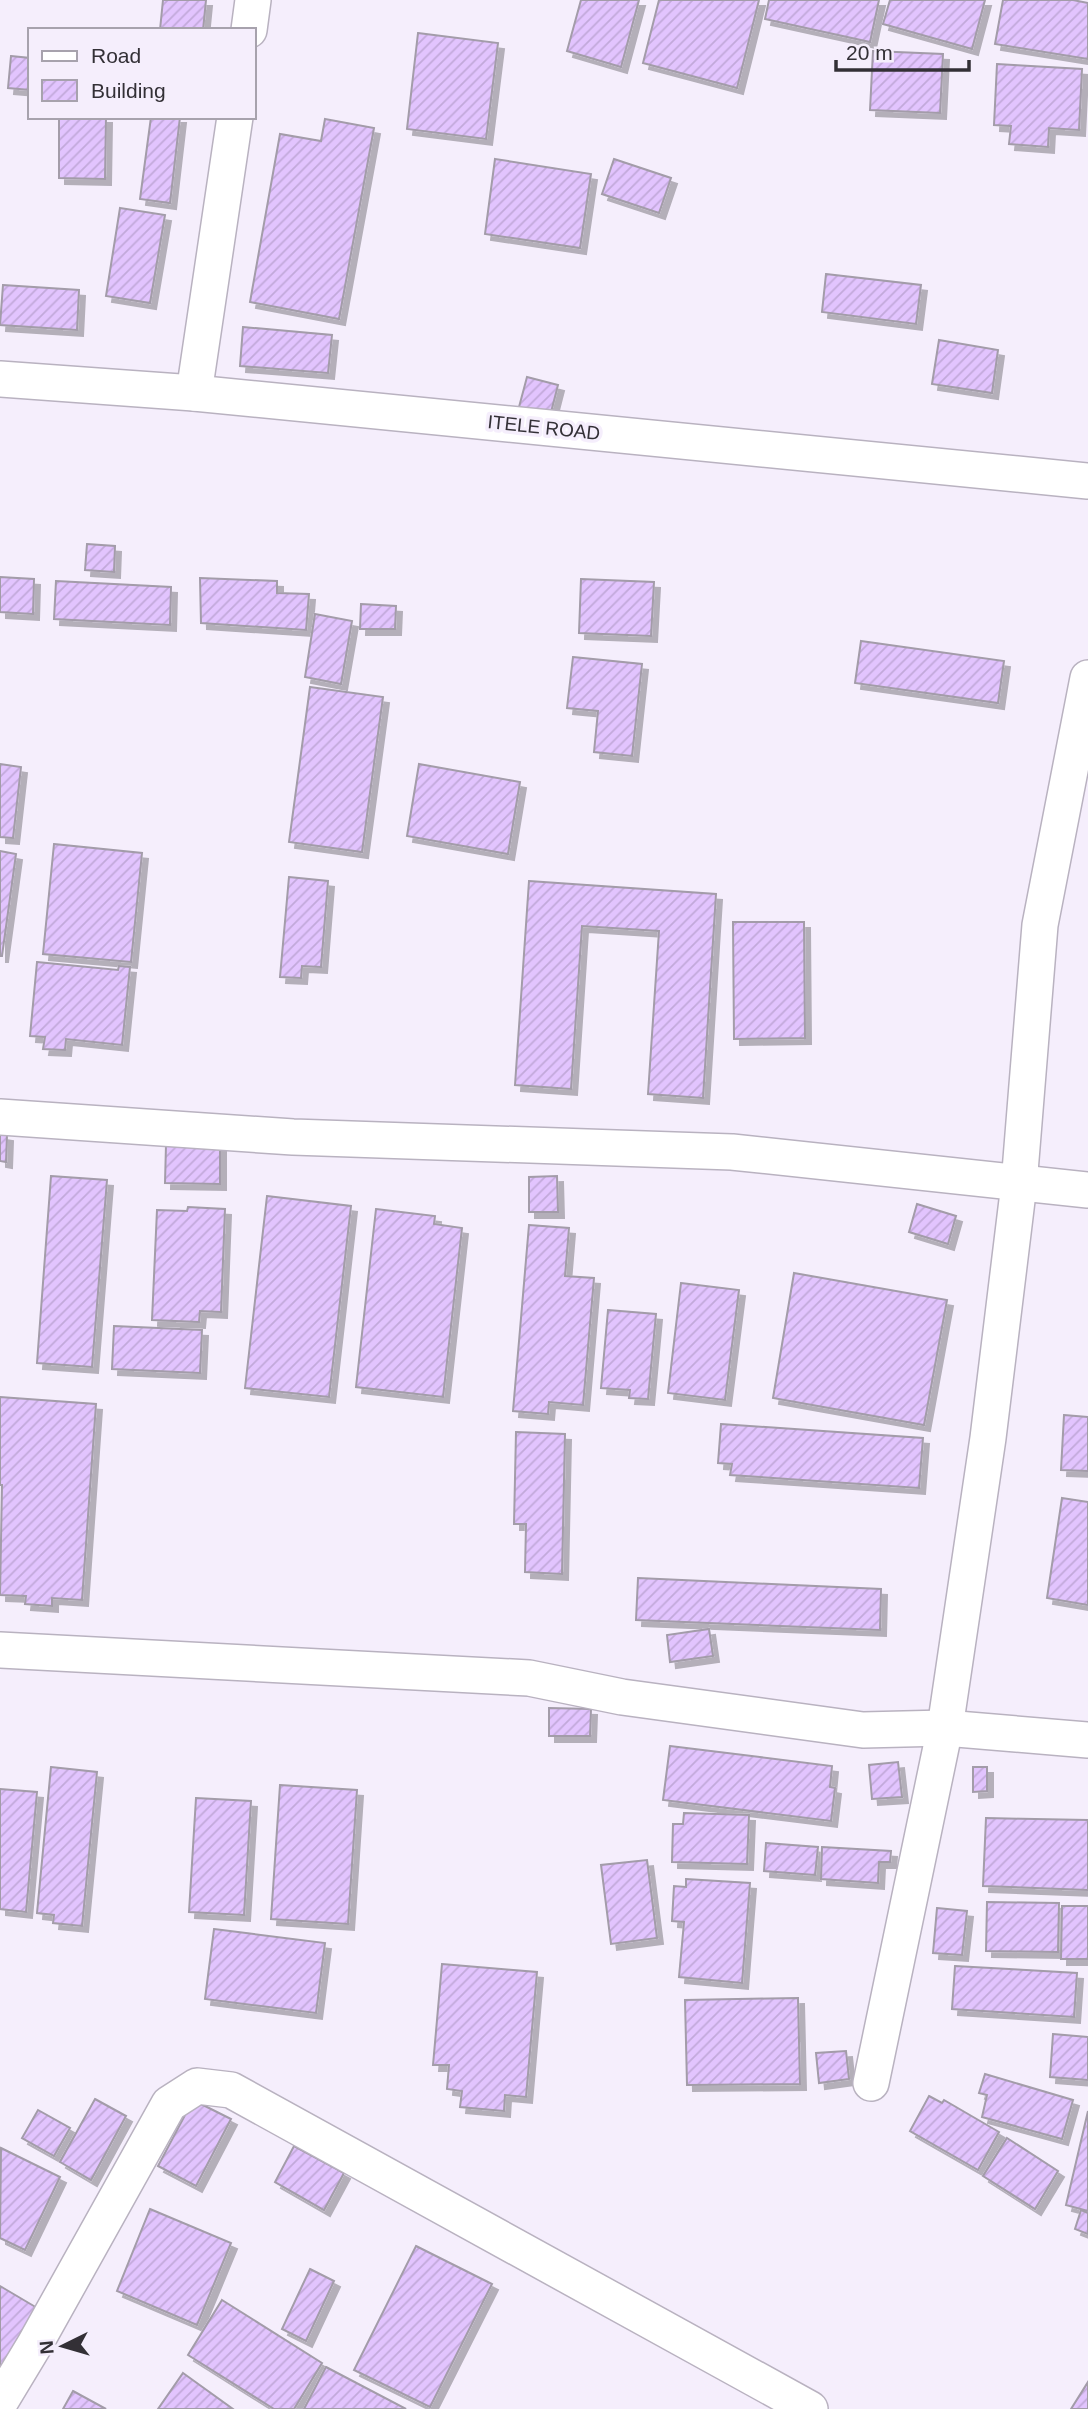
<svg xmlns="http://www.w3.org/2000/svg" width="1088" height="2409" font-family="Helvetica,sans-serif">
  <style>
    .building { fill: url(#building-hatch); stroke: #a39ca9; stroke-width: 2; filter: url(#shadow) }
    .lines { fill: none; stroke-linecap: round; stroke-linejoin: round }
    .minor-casing { stroke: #b9b2c0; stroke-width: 38 }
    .minor { stroke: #fff; stroke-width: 35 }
    .labels { text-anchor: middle; stroke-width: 7; stroke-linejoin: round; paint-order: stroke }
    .street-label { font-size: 19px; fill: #333036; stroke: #f5eefc }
  </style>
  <defs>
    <pattern id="building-hatch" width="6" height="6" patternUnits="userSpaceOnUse" patternTransform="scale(1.75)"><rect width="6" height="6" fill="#e2c4fe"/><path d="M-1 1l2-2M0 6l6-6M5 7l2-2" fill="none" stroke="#c2a9da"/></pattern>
    <filter id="shadow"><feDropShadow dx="6" dy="6" stdDeviation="0" flood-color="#0004"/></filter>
  </defs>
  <rect width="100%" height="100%" fill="#f5eefc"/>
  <!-- building -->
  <g class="building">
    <polygon points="163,0 206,0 203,30 160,30"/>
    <polygon points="581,0 639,0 621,67 567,51"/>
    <polygon points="659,0 759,0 737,88 643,63"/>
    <polygon points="769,0 879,0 870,42 765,19"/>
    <polygon points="890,0 985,0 972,49 883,24"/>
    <polygon points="1003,0 1073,0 1088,3 1088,59 995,44"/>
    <polygon points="418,33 498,43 486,139 407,129"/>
    <polygon points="873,51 943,54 940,113 870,110"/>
    <polygon points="11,56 30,58 30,90 8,88"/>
    <polygon points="997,64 1082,69 1079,130 1049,128 1048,147 1009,144 1011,126 994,125"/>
    <polygon points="59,117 106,117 105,179 59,178"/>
    <polygon points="151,117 180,117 170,203 140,199"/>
    <polygon points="325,119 374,128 339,319 250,302 280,134 321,141"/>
    <polygon points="495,159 591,174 580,248 485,234"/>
    <polygon points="614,159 671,178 659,213 602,194"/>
    <polygon points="120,208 165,215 150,303 106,296"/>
    <polygon points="826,274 921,285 916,324 822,312"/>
    <polygon points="3,285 79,290 77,330 0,325"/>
    <polygon points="243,327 332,335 328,373 240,366"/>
    <polygon points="939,340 998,350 992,393 932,384"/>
    <polygon points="527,377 558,385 550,416 519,407"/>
    <polygon points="87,544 115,546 114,572 85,570"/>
    <polygon points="0,577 34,579 33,614 0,612"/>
    <polygon points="200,578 277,581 277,593 309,594 306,630 201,623"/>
    <polygon points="581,579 654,582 651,636 579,633"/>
    <polygon points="56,581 171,587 170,625 54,619"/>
    <polygon points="361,604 396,606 395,629 360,629"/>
    <polygon points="315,614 352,621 341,684 305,677"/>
    <polygon points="861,641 1004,661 998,703 855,683"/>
    <polygon points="573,657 642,664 632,756 594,752 598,711 567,708"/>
    <polygon points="310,687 383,697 362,852 289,842"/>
    <polygon points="0,764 21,767 13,838 0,837"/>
    <polygon points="419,764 520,782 508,854 407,836"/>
    <polygon points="54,844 142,853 131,962 43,954"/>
    <polygon points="0,851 16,854 2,956 0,956"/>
    <polygon points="289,877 328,881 321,967 302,966 301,978 280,977"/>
    <polygon points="529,881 716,894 703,1098 648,1094 659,931 582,926 571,1089 515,1085"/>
    <polygon points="733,922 804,922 805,1038 734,1039"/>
    <polygon points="37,962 118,970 119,966 130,967 122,1045 66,1039 65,1050 43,1049 45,1037 30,1036"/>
    <polygon points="0,1134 7,1135 6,1162 0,1161"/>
    <polygon points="166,1145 220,1146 220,1184 165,1183"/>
    <polygon points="51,1176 107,1180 92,1367 37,1363"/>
    <polygon points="557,1176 558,1212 529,1212 529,1177"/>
    <polygon points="267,1196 351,1206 329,1397 245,1388"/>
    <polygon points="917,1204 956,1216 948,1244 909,1232"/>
    <polygon points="188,1207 225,1209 221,1312 200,1311 199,1322 152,1320 157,1210 187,1211"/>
    <polygon points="376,1209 435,1216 434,1224 462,1228 443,1397 356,1387"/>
    <polygon points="529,1225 569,1228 565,1276 594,1278 583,1405 549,1402 548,1414 513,1411"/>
    <polygon points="794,1273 947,1300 924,1425 773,1398"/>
    <polygon points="681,1283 739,1290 725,1400 668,1393"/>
    <polygon points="608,1310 656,1314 648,1399 629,1398 630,1390 601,1388"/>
    <polygon points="114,1326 202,1330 200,1373 112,1369"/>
    <polygon points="0,1397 96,1404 82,1600 52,1598 52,1606 25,1604 26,1596 0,1595 2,1485 0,1485"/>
    <polygon points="1064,1415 1088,1417 1088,1471 1061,1470"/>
    <polygon points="721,1424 923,1438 919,1488 730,1475 732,1464 718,1463"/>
    <polygon points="516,1432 565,1434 562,1574 525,1572 526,1524 514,1524"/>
    <polygon points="1062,1498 1088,1502 1088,1605 1047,1598"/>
    <polygon points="638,1578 881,1589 880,1630 636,1620"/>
    <polygon points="709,1629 713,1656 670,1662 667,1635"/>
    <polygon points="549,1708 591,1709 590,1736 549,1736"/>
    <polygon points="670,1746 832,1766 830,1787 835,1788 831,1821 663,1800"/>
    <polygon points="898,1762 902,1797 872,1799 869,1765"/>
    <polygon points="51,1767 97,1772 82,1926 53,1923 54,1915 37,1913"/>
    <polygon points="973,1767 987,1767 987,1791 973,1792"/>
    <polygon points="280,1785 357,1790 348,1924 271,1919"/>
    <polygon points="0,1789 37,1792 26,1912 0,1909"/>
    <polygon points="196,1798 251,1801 244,1915 189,1912"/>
    <polygon points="684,1813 749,1815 747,1864 672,1862 673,1824 683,1824"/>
    <polygon points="986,1818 1088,1820 1088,1890 983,1886"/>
    <polygon points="766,1843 818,1847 815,1875 764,1871"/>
    <polygon points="822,1847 891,1851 890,1862 879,1862 878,1883 821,1879"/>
    <polygon points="647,1860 657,1938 611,1944 601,1865"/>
    <polygon points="686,1879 750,1883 742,1983 679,1977 684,1922 672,1921 674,1886 686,1887"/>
    <polygon points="987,1902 1059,1903 1058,1952 986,1951"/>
    <polygon points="1062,1906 1088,1906 1088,1959 1061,1959"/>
    <polygon points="937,1908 967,1911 962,1955 933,1953"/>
    <polygon points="214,1929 325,1943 316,2013 205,1999"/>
    <polygon points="442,1964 537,1972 526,2097 505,2095 504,2111 460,2107 462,2091 447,2089 449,2065 433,2065"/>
    <polygon points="955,1966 1077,1973 1074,2017 952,2009"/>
    <polygon points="798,1998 800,2084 687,2085 685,2000"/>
    <polygon points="1053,2034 1088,2037 1088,2080 1050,2077"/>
    <polygon points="846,2051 849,2079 819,2083 816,2053"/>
    <polygon points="985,2074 1073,2100 1062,2139 982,2117 987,2095 979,2093"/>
    <polygon points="929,2096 942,2103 944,2100 999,2132 978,2170 910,2131"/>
    <polygon points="95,2099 126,2116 91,2180 60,2162"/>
    <polygon points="193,2100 231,2119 196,2186 158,2166"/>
    <polygon points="38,2110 70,2128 54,2156 22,2138"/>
    <polygon points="1088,2111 1088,2211 1066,2205"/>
    <polygon points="1007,2138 1058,2171 1035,2209 983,2176"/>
    <polygon points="294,2146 344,2173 324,2210 275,2182"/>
    <polygon points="1,2148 60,2177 25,2250 0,2238"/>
    <polygon points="150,2209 231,2243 197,2325 117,2291"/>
    <polygon points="1081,2210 1088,2213 1088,2234 1075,2229"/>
    <polygon points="416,2246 492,2284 430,2407 354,2370"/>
    <polygon points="310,2269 334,2281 306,2341 282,2329"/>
    <polygon points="0,2286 44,2312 0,2387"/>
    <polygon points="222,2300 322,2363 294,2409 274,2409 188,2355"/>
    <polygon points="326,2367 406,2409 304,2409"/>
    <polygon points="183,2373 233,2409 158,2409"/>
    <polygon points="1088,2382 1088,2409 1071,2409"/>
    <polygon points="73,2391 106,2409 63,2409"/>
  </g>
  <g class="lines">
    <defs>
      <g id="minor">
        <polyline points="249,30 253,0"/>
        <polyline points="0,379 194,393 1088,481"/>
        <polyline points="194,393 235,117"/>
        <polyline points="0,1117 293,1137 732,1152 1088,1190"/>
        <polyline points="0,1650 529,1678 622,1697 863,1730 945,1728 1088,1740"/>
        <polyline points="871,2083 945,1728 988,1438 1019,1184 1040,925 1088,678"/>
        <polyline points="0,2402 35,2344 169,2104 197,2086 231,2090 810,2409"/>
      </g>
    </defs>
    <!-- minor casing -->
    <use href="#minor" class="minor-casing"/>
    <!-- minor -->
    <use href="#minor" class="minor"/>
  </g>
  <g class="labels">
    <!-- street labels -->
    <g class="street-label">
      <text transform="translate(544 427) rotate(6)" y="7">ITELE ROAD</text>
    </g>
  </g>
  <!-- legend -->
  <rect x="28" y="28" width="228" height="91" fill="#f5eefc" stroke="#a7a2ad" stroke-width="2"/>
  <rect x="42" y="51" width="35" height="10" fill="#ffffff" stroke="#a7a2ad" stroke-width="2"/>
  <text x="91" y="63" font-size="21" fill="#333036">Road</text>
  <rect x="42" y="80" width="35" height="21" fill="url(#building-hatch)" stroke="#a7a2ad" stroke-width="2"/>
  <text x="91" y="98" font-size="21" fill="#333036">Building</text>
  <!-- north arrow -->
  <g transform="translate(63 2346) rotate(265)" stroke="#f5eefc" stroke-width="5" paint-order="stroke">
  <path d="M0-5L12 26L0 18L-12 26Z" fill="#333036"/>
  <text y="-10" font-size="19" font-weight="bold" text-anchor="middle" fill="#333036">N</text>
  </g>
  <!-- scale -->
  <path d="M836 60v10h133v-10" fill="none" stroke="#333036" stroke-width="3.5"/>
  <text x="846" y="60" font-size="21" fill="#333036" stroke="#f5eefc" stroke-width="5" paint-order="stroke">20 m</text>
</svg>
